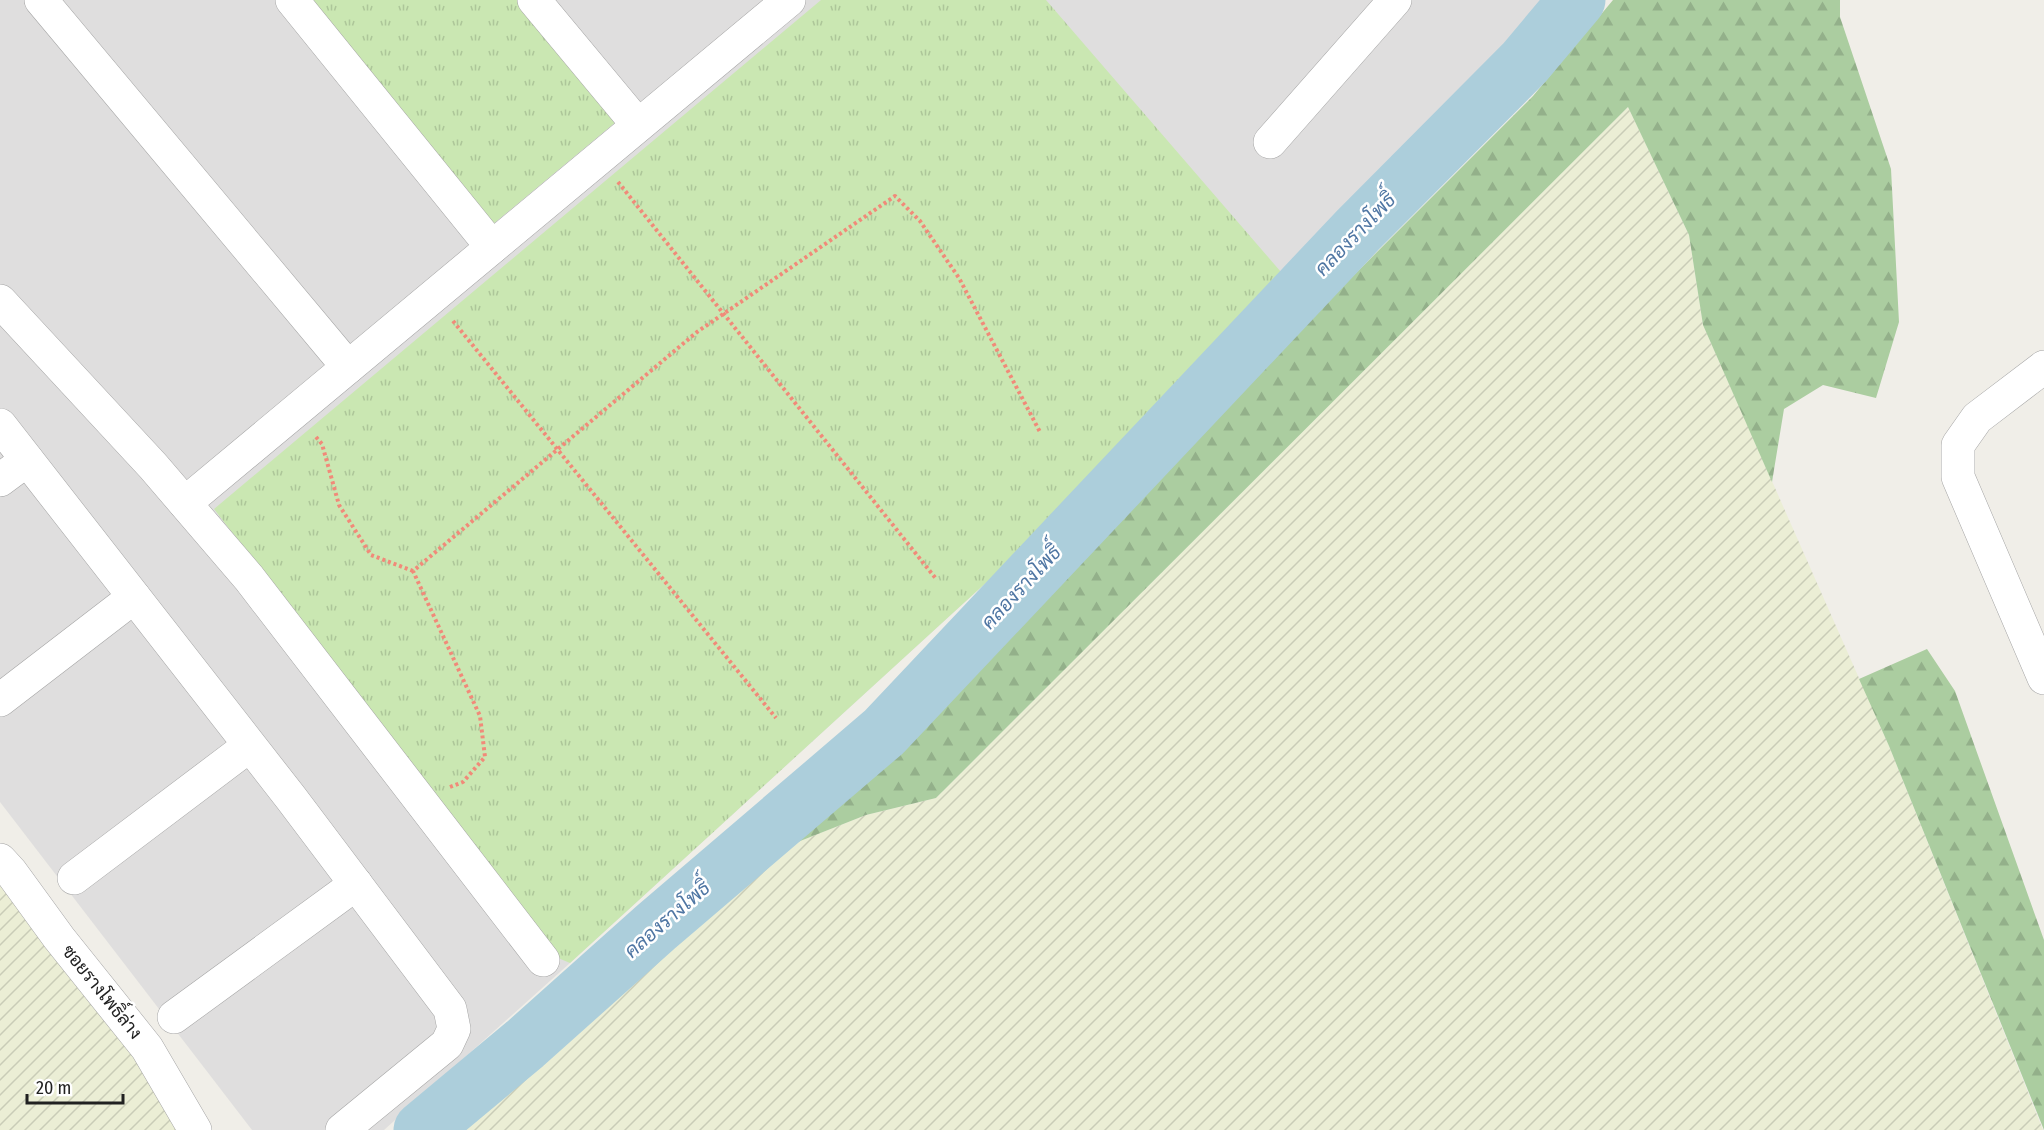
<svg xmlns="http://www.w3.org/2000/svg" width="2044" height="1130" font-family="'Fira Sans Condensed',Sarabun,sans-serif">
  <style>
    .residential { fill: #dfdede }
    .farmland { fill: url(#farmland-furrows) }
    .grass { fill: url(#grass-tufts) }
    .forest { fill: url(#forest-firs) }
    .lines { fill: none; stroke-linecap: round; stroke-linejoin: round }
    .river { stroke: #accedb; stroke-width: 57 }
    .minor-casing { stroke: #a5a5a5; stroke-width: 34 }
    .path { stroke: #f18a79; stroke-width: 4; stroke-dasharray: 3 3; stroke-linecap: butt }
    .minor { stroke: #fff; stroke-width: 33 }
    .labels { text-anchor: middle; stroke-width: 5; stroke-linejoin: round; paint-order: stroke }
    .street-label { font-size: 18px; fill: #212121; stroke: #fff }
    .water-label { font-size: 20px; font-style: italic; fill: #4f76a3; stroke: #fff }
  </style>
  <defs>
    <pattern id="farmland-furrows" width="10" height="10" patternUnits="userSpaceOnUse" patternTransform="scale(1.5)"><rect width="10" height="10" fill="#ebeed5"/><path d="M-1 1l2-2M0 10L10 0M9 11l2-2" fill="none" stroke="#c9ccb7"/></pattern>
    <pattern id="grass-tufts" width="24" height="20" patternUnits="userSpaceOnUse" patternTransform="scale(1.5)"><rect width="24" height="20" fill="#cae7b2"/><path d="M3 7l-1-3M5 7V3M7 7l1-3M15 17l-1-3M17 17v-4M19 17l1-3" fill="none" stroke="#adc699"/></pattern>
    <pattern id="forest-firs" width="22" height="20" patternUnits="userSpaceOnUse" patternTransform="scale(1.5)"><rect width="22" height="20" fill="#abcda0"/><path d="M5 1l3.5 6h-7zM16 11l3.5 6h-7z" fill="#93b08a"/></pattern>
  </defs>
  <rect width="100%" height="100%" fill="#f0eee8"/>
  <!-- residential -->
  <polygon class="residential" points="0,0 1546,0 1298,273 989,580 570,963 384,1130 252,1130 0,802"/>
  <!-- farmland -->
  <g class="farmland">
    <polygon points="1628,107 1689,235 1703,325 1889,746 2043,1130 455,1130 780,849 866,815 936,798"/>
    <polygon points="0,883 157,1080 182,1130 0,1130"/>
  </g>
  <!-- grass -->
  <g class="grass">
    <polygon points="310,0 518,0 617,121 492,225"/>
    <polygon points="821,0 1046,0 1281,272 1298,273 989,580 570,963 558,958 214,509"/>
  </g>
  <!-- forest -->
  <g class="forest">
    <polygon points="1613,0 1840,0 1840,17 1891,169 1899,322 1876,398 1823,385 1784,409 1772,482 1703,325 1689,235 1628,107 936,798 866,815 780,849 1533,96"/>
    <polygon points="1927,649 1955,691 2044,940 2044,1130 1889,746 1859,679"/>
  </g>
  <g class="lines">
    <!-- river -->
    <polyline class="river" points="422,1130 525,1044 656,927 884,732 1358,230 1525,62 1577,0"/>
    <defs>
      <g id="minor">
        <polyline points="41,0 348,367"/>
        <polyline points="292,0 492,247"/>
        <polyline points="534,0 638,125"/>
        <polyline points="1270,142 1395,0"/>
        <polyline points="0,301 153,466 249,578 543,960"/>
        <polyline points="2044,367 1977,418 1958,445 1958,477 2044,678"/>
        <polyline points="0,425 291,798 450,1009 454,1029 447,1044 342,1130"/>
        <polyline points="0,480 27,460"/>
        <polyline points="185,503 789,0"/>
        <polyline points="0,700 134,597"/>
        <polyline points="0,860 11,872 59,938 147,1048 195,1130"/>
        <polyline points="74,878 249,746"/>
        <polyline points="174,1017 356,884"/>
      </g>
    </defs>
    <!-- minor casing -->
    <use href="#minor" class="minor-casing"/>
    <!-- path -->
    <g class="path">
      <polyline points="618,182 937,580"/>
      <polyline points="453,321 776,718"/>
      <polyline points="316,437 322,444 339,505 371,555 413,571"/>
      <polyline points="450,787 463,782 485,757 480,716 413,571 697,332 895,196 920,221 959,278 1040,432"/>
    </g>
    <!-- minor -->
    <use href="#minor" class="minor"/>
  </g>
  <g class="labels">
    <!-- street labels -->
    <g class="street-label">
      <text transform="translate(102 992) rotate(51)" y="6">ซอยรางโพธิ์ล่าง</text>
    </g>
    <!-- water labels -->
    <g class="water-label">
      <text transform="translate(1355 234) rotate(-46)" y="7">คลองรางโพธิ์</text>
      <text transform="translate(1021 587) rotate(-47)" y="7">คลองรางโพธิ์</text>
      <text transform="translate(667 919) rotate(-41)" y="7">คลองรางโพธิ์</text>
    </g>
  </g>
  <!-- scale -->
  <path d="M27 1094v9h96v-9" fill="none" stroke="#212121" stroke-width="3"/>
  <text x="36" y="1094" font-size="18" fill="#212121" stroke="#ffffff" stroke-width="4.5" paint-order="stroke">20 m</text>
</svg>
